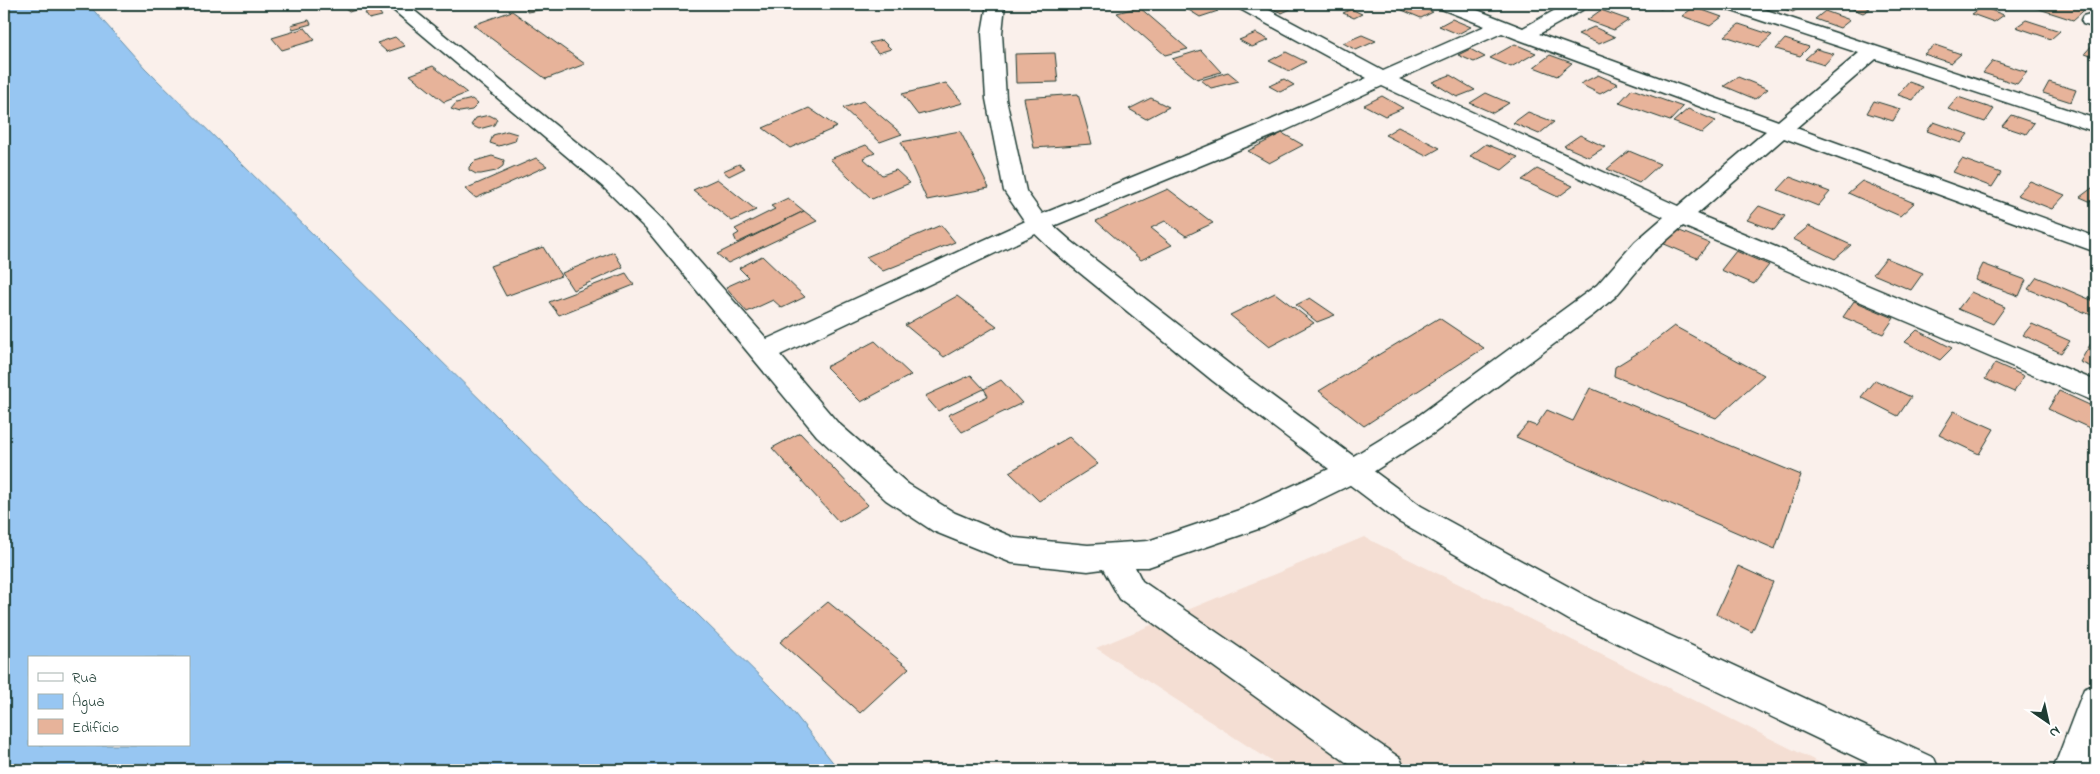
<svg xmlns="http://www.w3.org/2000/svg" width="2100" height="774" font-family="'Indie Flower',sans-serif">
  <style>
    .built { fill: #f4ded3 }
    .water { fill: #97c6f2; stroke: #678fa6; fill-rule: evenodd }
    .building { fill: #e7b39a; stroke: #1f3d34 }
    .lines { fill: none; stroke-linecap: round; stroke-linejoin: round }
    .minor-casing { stroke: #1f3d34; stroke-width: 3 }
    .tertiary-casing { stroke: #1f3d34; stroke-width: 3 }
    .minor { fill: #fff; fill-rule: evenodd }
    .tertiary { fill: #fff; fill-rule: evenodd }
  </style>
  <rect width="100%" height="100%" fill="#faf0eb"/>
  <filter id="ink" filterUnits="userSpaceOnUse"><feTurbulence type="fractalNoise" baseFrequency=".02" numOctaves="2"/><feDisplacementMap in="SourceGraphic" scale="10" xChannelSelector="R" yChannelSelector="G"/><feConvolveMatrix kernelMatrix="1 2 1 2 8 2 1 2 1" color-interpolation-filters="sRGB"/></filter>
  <g filter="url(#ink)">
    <!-- built -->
    <polygon class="built" points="1364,537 1834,770 1285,770 1096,648"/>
    <!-- water -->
    <path class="water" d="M4,4h84l57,64 638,631 56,71h-835zM29,658h160v87h-160z"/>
    <!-- building -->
    <g class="building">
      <polygon points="339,4 361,4 365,7 349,12"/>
      <polygon points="526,4 577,4 527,12"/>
      <polygon points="1202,4 1206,4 1218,11 1200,17 1187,9"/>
      <polygon points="1274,4 1301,4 1282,13 1268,7"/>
      <polygon points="1414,4 1433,12 1421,18 1402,10"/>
      <polygon points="1645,4 1668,4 1661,9"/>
      <polygon points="1774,4 1805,4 1793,12 1772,5"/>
      <polygon points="1850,4 1858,4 1870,9 1863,13 1845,6"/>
      <polygon points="2032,4 2091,4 2073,20 2030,6"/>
      <polygon points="1139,7 1188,49 1165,55 1117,13"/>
      <polygon points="1694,7 1722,17 1710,26 1682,16"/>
      <polygon points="1982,7 2004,15 1994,22 1972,14"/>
      <polygon points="377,9 382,16 369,19 365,13"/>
      <polygon points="1351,9 1362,14 1354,18 1343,13"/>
      <polygon points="1601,10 1629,20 1614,30 1587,20"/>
      <polygon points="512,11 585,64 546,79 473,25"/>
      <polygon points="1825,11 1850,20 1840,28 1815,19"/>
      <polygon points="1452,19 1471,27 1458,34 1439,26"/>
      <polygon points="309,20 311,24 293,29 291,25"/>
      <polygon points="2026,20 2060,31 2051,39 2016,27"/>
      <polygon points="1739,24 1772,35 1759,47 1725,36"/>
      <polygon points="1594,27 1615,37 1599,44 1578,34"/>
      <polygon points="305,28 315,40 282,50 272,38"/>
      <polygon points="1256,33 1269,40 1252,47 1239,40"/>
      <polygon points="1362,35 1376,41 1356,50 1343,43"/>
      <polygon points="395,37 405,46 387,52 377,43"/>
      <polygon points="1785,39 1809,47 1800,56 1776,49"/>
      <polygon points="882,40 891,49 878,53 869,43"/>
      <polygon points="2096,41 2096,57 2085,53"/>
      <polygon points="1515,44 1536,53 1511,67 1490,58"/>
      <polygon points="1935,45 1961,54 1951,63 1924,54"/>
      <polygon points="1470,49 1485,57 1474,62 1458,55"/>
      <polygon points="1816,49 1834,54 1824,65 1805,59"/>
      <polygon points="1201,50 1221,72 1197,79 1172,59"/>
      <polygon points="1286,52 1306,62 1289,71 1269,61"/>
      <polygon points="1055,53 1058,82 1016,83 1015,54"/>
      <polygon points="1550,55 1572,63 1557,76 1534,67"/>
      <polygon points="1993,61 2027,72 2017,84 1983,73"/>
      <polygon points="433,66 467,93 444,102 410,75"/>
      <polygon points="1228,72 1239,81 1211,88 1201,80"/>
      <polygon points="1450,75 1475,90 1457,97 1432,82"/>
      <polygon points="1598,75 1618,84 1600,94 1580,84"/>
      <polygon points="1738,77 1768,89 1755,99 1724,86"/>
      <polygon points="1284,79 1294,85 1280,92 1269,86"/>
      <polygon points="1909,82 1923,87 1913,100 1898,95"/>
      <polygon points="2049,82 2076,90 2071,102 2043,93"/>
      <polygon points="946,83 963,103 918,115 902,94"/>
      <polygon points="1632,89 1683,107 1670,121 1619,103"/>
      <polygon points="1486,93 1509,103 1493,113 1470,103"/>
      <polygon points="1078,94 1092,144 1034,148 1024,98"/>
      <polygon points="1382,96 1403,108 1385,116 1364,105"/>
      <polygon points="1958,97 1994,109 1985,122 1948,109"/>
      <polygon points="1151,98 1169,107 1146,119 1129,109"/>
      <polygon points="472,99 478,104 472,110 460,112 451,109 456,103"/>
      <polygon points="863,101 902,134 880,142 843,108"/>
      <polygon points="1874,101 1900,109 1893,121 1867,113"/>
      <polygon points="809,108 837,127 790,148 763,128"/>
      <polygon points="1688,109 1716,121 1702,133 1673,122"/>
      <polygon points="1528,112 1554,122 1539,134 1513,123"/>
      <polygon points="489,115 497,119 494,125 479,129 471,125 476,118"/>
      <polygon points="2011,115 2034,123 2026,134 2002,126"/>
      <polygon points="1934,122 1968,134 1961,143 1927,131"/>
      <polygon points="1398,127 1440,148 1426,156 1385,135"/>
      <polygon points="507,131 517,134 515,141 499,146 490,143 493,135"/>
      <polygon points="960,131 989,188 927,200 901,142"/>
      <polygon points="1282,133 1303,145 1269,163 1248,151"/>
      <polygon points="1580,135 1605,147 1589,157 1564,146"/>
      <polygon points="1486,144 1518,157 1502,170 1470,156"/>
      <polygon points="866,145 875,153 863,158 882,175 896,170 910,183 872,199 830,159"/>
      <polygon points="1629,151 1660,164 1639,183 1607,169"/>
      <polygon points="492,156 504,160 503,166 496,171 481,174 476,174 469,170 469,167 475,161"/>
      <polygon points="536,158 547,166 476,198 465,189"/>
      <polygon points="1962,159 2001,173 1992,187 1953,172"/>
      <polygon points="739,164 745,168 729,176 723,171"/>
      <polygon points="1537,169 1573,186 1558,197 1522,180"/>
      <polygon points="1790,177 1830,192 1818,206 1778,190"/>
      <polygon points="717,179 756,210 732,221 693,190"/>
      <polygon points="1862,181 1914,203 1900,216 1848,193"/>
      <polygon points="2030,181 2065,195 2052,209 2017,195"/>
      <polygon points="2096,185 2096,204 2080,197"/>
      <polygon points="1168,189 1213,223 1186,236 1165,221 1151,228 1172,245 1141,260 1096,221"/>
      <polygon points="788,198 804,211 737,243 734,236 739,233 735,229 775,209 771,206"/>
      <polygon points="1759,206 1785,216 1774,230 1747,220"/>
      <polygon points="804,211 817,221 728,263 717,254"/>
      <polygon points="941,225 955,242 883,271 866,257"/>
      <polygon points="1809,226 1851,245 1835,259 1793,239"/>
      <polygon points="1675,229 1709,243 1697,258 1662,243"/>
      <polygon points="543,247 561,276 506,296 490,266"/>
      <polygon points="1736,251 1769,265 1754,284 1721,270"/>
      <polygon points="614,252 623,267 573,290 562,273"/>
      <polygon points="762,256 805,297 782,308 773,300 747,312 726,287 748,277 739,268"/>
      <polygon points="1886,258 1923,273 1911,290 1873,274"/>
      <polygon points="1983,264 2026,280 2019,296 1975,280"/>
      <polygon points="626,273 634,285 559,315 549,302"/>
      <polygon points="2037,277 2096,302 2096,317 2028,289"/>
      <polygon points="1971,292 2005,307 1993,324 1958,309"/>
      <polygon points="1275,293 1314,323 1269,347 1230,315"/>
      <polygon points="957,296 997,326 944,357 905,325"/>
      <polygon points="1310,298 1335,315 1317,322 1296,305"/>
      <polygon points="1854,301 1894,318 1883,334 1843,317"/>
      <polygon points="1439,318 1484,348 1364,426 1319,391"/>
      <polygon points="2032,324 2070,341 2061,353 2023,335"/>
      <polygon points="1674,326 1764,375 1716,418 1614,376 1615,367 1644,349"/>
      <polygon points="1917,330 1952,348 1940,360 1905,342"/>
      <polygon points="875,341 911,375 861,402 826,367"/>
      <polygon points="2091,343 2096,345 2096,369 2080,362"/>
      <polygon points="1995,363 2024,376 2014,392 1985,379"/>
      <polygon points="971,375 984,389 938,411 925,396"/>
      <polygon points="1001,380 1022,403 962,432 948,415 988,396 984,389"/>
      <polygon points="1875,380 1911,397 1898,416 1861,397"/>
      <polygon points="1590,388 1801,475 1775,549 1516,437 1528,423 1536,426 1547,410 1573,421"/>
      <polygon points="2059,391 2096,408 2096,431 2048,409"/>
      <polygon points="1954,411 1994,429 1979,454 1939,435"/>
      <polygon points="800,433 868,505 839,522 772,448"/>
      <polygon points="1069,437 1098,464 1039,501 1009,472"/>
      <polygon points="1738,566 1773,582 1752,632 1716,614"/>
      <polygon points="828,602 909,668 860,713 780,642"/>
      <polygon points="1643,761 1661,770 1640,770"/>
    </g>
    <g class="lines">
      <defs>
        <g id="minor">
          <path d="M386,4h20l212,172 44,43 105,120 263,-120 234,-96 103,-45 -129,-70 -2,-4h22l125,67 102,-45 -46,-18 -2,-4h25l61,24 43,-24h22l-2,4 -47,26 239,87 81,-68 -136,-45 -2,-4h27l348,115v13l-220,-73 -80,69 300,109v15l-312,-114 -87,76 399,167v21l-413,-176 -30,26 -38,45 -22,18 -159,118 -72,46 -98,48 -116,40h-13l7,14 258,177 5,12h-48l-237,-171 -17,-30 -15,2 -76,-8 -79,-32 -47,-31 -69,-64 -171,-207 -44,-43zM1502,33l15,6 249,92 -88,75 -279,-127zM1382,86l282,131 -29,25 -38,43 -183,134 -72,44 -100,46 -94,32 -60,4 -73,-7 -60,-25 -47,-29 -71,-62 -57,-67 266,-126 234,-96z"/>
          <polygon points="2090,14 2096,16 2096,28 2083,24 2081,20 2083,16"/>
          <polygon points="2096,684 2096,750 2089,770 2053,770 2084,689"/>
        </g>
        <polygon id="tertiary" points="987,4 1005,4 1002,33 1006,99 1026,191 1046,219 1071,241 1233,367 1421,506 1593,600 1934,758 1939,770 1883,770 1569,620 1399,522 1213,381 1053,251 1030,229 1004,191 986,99 982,33"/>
      </defs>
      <!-- minor casing -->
      <use href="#minor" class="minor-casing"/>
      <!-- tertiary casing -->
      <use href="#tertiary" class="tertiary-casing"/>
      <!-- minor -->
      <use href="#minor" class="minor"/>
      <!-- tertiary -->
      <use href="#tertiary" class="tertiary"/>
    </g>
  </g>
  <!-- margin -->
  <rect width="2100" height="774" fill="none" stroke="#fff" stroke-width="20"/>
  <rect x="10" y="10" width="2080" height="754" fill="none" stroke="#1f3d34" stroke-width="2" filter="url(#ink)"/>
  <!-- legend -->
  <rect x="28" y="656" width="162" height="90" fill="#ffffff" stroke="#a5b1ae"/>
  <rect x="38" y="673" width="25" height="8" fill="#ffffff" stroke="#a5b1ae"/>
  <text x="72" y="682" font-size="15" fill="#1f3d34">Rua</text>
  <rect x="38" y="694" width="25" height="15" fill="#97c6f2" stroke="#a5b1ae"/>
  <text x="72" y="706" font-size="15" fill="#1f3d34">Água</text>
  <rect x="38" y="719" width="25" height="15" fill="#e7b39a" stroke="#a5b1ae"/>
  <text x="72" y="732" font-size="15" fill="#1f3d34">Edifício</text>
  <!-- north arrow -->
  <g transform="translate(2048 722) rotate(146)" stroke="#ffffff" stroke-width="4" paint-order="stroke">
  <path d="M0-4L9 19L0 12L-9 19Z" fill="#1f3d34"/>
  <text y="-8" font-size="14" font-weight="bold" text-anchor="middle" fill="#1f3d34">N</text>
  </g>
</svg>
